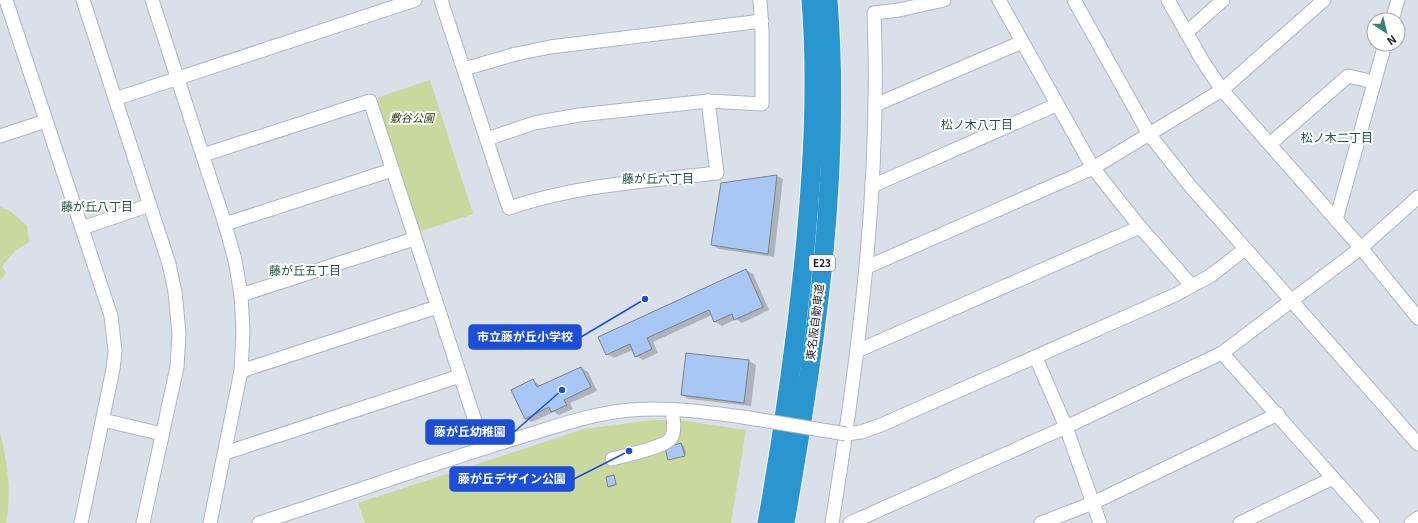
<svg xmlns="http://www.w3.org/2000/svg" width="1418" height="523" font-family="Georgia,'Noto Sans JP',serif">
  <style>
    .green { fill: #c9d89c }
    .shadow { fill: #0003 }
    .building { fill: #a8c7f4; stroke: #7b818b }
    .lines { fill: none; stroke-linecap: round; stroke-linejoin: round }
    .minor-casing { stroke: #aeb5be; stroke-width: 15 }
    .highway-casing { stroke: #fff; stroke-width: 21 }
    .minor { stroke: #fff; stroke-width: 13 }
    .highway { stroke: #2996d0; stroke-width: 19 }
    .minor-bridge-casing { stroke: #aeb5be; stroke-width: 15; stroke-linecap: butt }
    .minor-bridge { stroke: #fff; stroke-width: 13 }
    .labels { text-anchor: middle; stroke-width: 4; stroke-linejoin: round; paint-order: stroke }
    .shield { fill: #fff; stroke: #616366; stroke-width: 1 }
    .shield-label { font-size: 10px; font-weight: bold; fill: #1d2024 }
    .park-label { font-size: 11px; font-style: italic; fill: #353f0d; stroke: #fff }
    .street-label { font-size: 11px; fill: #1d2024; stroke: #fff }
    .neighbourhood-label { font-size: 12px; fill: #1d544a; stroke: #fff }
    .leader { fill: none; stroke: #1d4ed8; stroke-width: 1.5 }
    .callout-dot { fill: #1d4ed8; stroke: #fff; stroke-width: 1.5 }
    .callout { fill: #1d4ed8; stroke: #1d4ed8; stroke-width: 1.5 }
    .callout-label { font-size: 12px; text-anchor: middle; font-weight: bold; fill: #fff }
  </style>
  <rect width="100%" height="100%" fill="#d9e0ea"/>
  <!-- green -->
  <g class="green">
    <polygon points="430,80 473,214 421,231 418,229 376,103 379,97"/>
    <polygon points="0,207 10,211 27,226 29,242 15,251 2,266 6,273 0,281"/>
    <polygon points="652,420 680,420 746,430 731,523 365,523 358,503 584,429"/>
    <path d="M0,432c7,30 12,60 6,91h-6z"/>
  </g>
  <!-- shadow -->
  <g class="shadow">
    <polygon points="777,176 783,179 774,257 719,249 712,245"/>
    <polygon points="746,270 753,274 769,310 742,323 736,319 722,326 715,322 712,315 653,342 658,353 643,360 636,356 633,350 614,358 607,354"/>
    <polygon points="749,361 756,365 751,406 689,399 682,395"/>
    <polygon points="581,368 588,372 597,391 570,403 573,409 559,415 554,412 532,422 525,418 533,380 541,386"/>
    <polygon points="681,444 684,446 686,454 669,460"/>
    <polygon points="613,476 617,485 611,487 609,486"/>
  </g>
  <!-- building -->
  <g class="building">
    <polygon points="777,175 768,254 711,245 721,183"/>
    <polygon points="746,269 763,307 734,320 732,314 714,322 709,310 647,338 652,349 635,357 630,344 606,355 598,337"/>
    <polygon points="686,353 749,360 744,403 681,395"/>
    <polygon points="581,367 591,387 564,400 567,405 551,412 549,407 525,419 511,390 533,379 537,387"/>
    <polygon points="681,443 685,456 668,460 665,448"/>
    <polygon points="614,475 616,484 608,487 606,477"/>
  </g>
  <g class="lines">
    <defs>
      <g id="minor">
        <polyline points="6,0 111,316 115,351 113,369 81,523"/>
        <polyline points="83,0 169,264 175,292 179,333 177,367 143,523"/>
        <polyline points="152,0 225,224 235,260 241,295 243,331 241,371 210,523"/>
        <path d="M441,0l68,208c67,-23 138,-27 208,-35l-9,-72"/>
        <polyline points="999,0 1093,168 1140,227 1192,286"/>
        <polyline points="1074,0 1149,134 1191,187 1418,444"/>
        <polyline points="1168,0 1202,60 1222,90 1361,248 1418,318"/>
        <polyline points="1392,20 1398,0"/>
        <polyline points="1186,33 1223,0"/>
        <polyline points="464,69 516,54 550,47 762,21"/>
        <polyline points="115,99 415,0"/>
        <polyline points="875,105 1022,42"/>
        <polyline points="0,136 46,121"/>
        <polyline points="487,139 534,123 579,115 708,101 762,104 762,31 760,0"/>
        <polyline points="1270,144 1348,76 1374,82"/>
        <polyline points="203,155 370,101 484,448"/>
        <polyline points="872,186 1056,105"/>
        <polyline points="1336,220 1385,44"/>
        <polyline points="225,224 392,170"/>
        <polyline points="82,228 150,205"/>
        <polyline points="867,267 1093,168 1222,90 1324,0"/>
        <polyline points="241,295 414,239"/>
        <polyline points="857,351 1140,227"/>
        <polyline points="1222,353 1373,523"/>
        <polyline points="1036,358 1066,427 1100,523"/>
        <polyline points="241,371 437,307"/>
        <polyline points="103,420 162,434"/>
        <polyline points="846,434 861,432 881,425 1175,295 1210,276 1245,249"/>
        <polyline points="225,453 460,376"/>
        <path d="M612,459c11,-3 54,-12 59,-21 5,-7 2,-20 1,-28"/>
        <path d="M259,523c87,-28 172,-59 258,-85 38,-11 75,-25 114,-28 40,-3 78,2 118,8"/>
        <path d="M832,523c27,-169 49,-338 42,-510l25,-3 45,-10"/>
        <polyline points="850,523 1066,427 1222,353 1361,248 1418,197"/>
        <polyline points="1041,523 1093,503 1278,414"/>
        <polyline points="1240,523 1333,478"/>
        <polyline points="1411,523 1418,518"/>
      </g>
      <g id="highway">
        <path d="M767,523c15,-84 27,-169 36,-254 9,-89 15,-180 8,-269"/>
        <path d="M785,523c30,-171 57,-349 43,-523"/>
      </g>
    </defs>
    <!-- minor casing -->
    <use href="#minor" class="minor-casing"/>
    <!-- highway casing -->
    <use href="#highway" class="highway-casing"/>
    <!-- minor -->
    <use href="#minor" class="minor"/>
    <!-- highway -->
    <use href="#highway" class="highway"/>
    <defs>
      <polyline id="minor-bridge" points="749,418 846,434"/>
    </defs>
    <!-- minor-bridge casing -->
    <use href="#minor-bridge" class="minor-bridge-casing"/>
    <!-- minor-bridge -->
    <use href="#minor-bridge" class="minor-bridge"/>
  </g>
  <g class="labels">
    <!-- shield labels -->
    <rect class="shield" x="809" y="255" width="26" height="16" rx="3"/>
    <g class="shield-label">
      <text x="822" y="267">E23</text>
    </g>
    <!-- park labels -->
    <g class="park-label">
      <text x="412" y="122">敷谷公園</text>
    </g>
    <!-- street labels -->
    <g class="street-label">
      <text transform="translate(815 322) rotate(-83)" y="4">東名阪自動車道</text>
    </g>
    <!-- neighbourhood labels -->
    <g class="neighbourhood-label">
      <text x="977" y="129">松ノ木八丁目</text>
      <text x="1337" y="142">松ノ木二丁目</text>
      <text x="658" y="183">藤が丘六丁目</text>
      <text x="97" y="211">藤が丘八丁目</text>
      <text x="305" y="275">藤が丘五丁目</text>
    </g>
  </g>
  <!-- callouts -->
  <path class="leader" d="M645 299L581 337M562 390L514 432M629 451L574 479"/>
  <g class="callout-dot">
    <circle cx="645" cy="299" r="4"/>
    <circle cx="562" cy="390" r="4"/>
    <circle cx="629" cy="451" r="4"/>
  </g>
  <g class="callout">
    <rect x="469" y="325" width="112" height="24" rx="4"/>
    <rect x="426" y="420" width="88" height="24" rx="4"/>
    <rect x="450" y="467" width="124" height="24" rx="4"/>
  </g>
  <g class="callout-label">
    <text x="525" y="341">市立藤が丘小学校</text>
    <text x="470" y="436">藤が丘幼稚園</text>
    <text x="512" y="483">藤が丘デザイン公園</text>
  </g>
  <!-- north arrow -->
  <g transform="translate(1386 32) rotate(145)"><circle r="19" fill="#ffffff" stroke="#a5a6a7"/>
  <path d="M0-3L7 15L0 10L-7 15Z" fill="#3c8073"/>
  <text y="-6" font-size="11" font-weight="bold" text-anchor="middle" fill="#1d2024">N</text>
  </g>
</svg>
